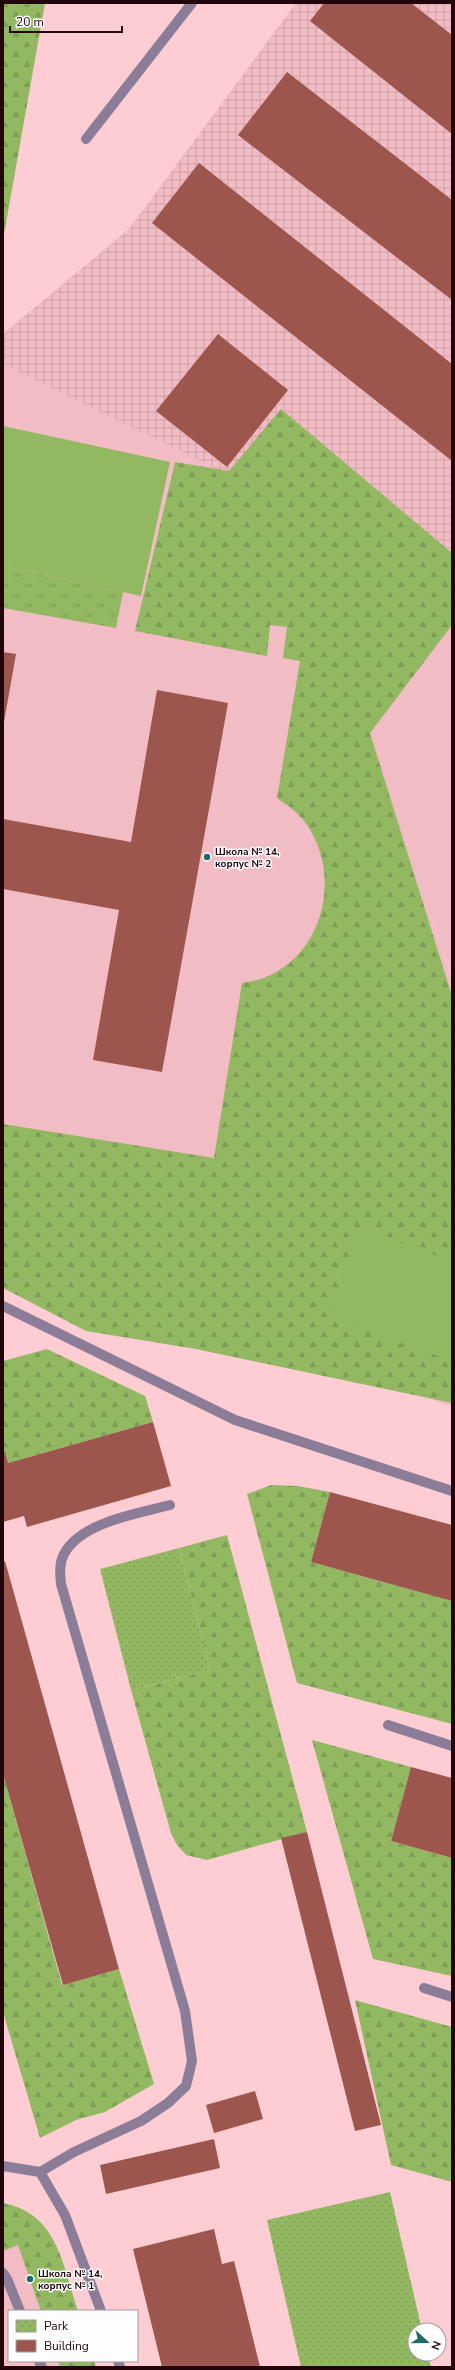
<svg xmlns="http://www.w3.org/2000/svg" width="455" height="2370" font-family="'Nunito Sans',sans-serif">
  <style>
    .built { fill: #f2bcc4 }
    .industrial { fill: url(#industrial-grid) }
    .grass { fill: url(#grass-tufts) }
    .forest { fill: url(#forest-firs) }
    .park { fill: url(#park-dots) }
    .garden { fill: #92b862 }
    .building { fill: #9c564d }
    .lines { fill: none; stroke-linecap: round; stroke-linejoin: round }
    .lane { stroke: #8b7d97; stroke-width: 10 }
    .poi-dot { fill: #206b66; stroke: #fdfdfd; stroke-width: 1.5 }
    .labels { text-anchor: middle; stroke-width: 3; stroke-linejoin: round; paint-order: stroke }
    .poi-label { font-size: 10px; font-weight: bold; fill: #21060c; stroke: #fdfdfd; text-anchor: start }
  </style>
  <defs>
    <pattern id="industrial-grid" width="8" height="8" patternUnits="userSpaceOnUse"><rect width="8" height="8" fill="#f2bcc4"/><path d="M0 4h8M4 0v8" fill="none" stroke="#cfa0a7"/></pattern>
    <pattern id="grass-tufts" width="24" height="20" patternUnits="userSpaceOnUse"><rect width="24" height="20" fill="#92b862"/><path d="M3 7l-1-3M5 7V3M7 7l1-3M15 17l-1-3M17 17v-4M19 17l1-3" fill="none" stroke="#7e9d54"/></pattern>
    <pattern id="forest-firs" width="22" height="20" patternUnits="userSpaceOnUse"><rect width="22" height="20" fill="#92b862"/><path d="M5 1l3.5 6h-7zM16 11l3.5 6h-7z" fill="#7e9d54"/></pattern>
    <pattern id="park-dots" width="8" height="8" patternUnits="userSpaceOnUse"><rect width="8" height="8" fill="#92b862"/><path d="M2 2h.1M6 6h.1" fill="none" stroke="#7e9d54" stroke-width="1.8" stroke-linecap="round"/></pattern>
  </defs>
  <rect width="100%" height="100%" fill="#fecdd4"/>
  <!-- built -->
  <g class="built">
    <polygon points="3,364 452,585 452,977 429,910 452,980 452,1407 3,1240"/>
    <polygon points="3,2237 45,2246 68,2311 9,2311 9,2361 87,2361 89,2367 3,2367"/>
  </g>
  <!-- industrial -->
  <polygon class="industrial" points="296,3 452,3 452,585 3,364 3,334 129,229"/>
  <!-- grass -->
  <polygon class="grass" points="3,566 123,592 116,628 3,608"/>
  <!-- forest -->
  <g class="forest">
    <polygon points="3,3 45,3 3,240"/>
    <path d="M281,409l171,144v72l-82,108 82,263v407l-256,-54 -110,-18 -83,-43v-164l211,34 28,-175c76,-9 106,-102 63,-161 -8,-10 -18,-17 -28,-24l23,-137 -17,-3 4,-31 -17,-2 -3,31 -132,-25 40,-169 54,9z"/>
    <polygon points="47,1349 145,1396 153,1422 8,1463 5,1452 3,1452 3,1361"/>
    <polygon points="271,1485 298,1486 330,1492 311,1562 452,1601 452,1724 297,1683 247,1494"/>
    <polygon points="227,1535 307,1832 207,1860 186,1855 177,1845 171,1833 131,1690 210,1670 179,1548"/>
    <polygon points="312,1740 411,1767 391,1841 452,1858 452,1976 373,1959"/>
    <polygon points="3,1774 62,1985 119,1969 154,2084 105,2112 76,2120 40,2138 3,2012"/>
    <polygon points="355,2000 452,2027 452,2182 391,2165"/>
    <path d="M3,2203c55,10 60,64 75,108h-37l-23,-66 -15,6z"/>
    <polygon points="58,2361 94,2361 96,2367 60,2367"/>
  </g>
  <!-- park -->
  <g class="park">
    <polygon points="179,1548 210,1670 131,1690 100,1569"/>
    <polygon points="390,2192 422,2330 415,2330 415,2354 428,2354 431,2367 301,2367 267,2220"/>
  </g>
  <!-- garden -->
  <g class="garden">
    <polygon points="3,426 170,462 141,596 3,566"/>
    <polygon points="360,1228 452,1261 452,1361 329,1317"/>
  </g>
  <!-- building -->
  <g class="building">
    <polygon points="324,3 411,3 452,35 452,134 310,21"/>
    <polygon points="287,72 452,200 452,300 238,135"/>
    <polygon points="199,163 452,364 452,461 152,223"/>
    <polygon points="218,334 288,390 227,467 156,411"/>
    <polygon points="3,652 16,654 4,722 3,722"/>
    <polygon points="157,690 228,703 162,1072 93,1060 119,910 3,889 3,819 131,842"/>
    <polygon points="153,1422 171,1486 27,1527 24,1516 3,1522 3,1452 5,1452 8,1463"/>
    <polygon points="330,1492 452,1525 452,1601 311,1562"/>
    <polygon points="5,1561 119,1969 63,1985 3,1774 3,1562"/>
    <polygon points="411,1767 452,1778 452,1858 391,1841"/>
    <polygon points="307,1832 381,2125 355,2131 281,1838"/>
    <polygon points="255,2091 263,2119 214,2133 206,2105"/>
    <polygon points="214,2139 220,2168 106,2194 100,2165"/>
    <polygon points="214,2229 222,2264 234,2261 260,2367 162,2367 133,2249"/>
  </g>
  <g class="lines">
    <!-- lane -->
    <g class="lane">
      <polyline points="86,139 192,3"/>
      <polyline points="3,1306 235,1420 452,1491"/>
      <polyline points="388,1725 452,1746"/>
      <polyline points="424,1988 452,1997"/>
      <polyline points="3,2166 40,2172 65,2215 101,2311"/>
      <path d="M40,2172l34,-20 67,-31 27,-18 18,-17 6,-25 -7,-50 -124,-427c-1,-10 -2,-21 3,-30 17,-32 73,-40 106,-49"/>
      <polyline points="3,2273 7,2279 20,2311"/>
      <polyline points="39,2361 42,2367"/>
      <polyline points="118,2361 120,2367"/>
    </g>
  </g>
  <!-- markers -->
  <g class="poi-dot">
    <circle cx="207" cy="857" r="4"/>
    <circle cx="30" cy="2279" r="4"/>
  </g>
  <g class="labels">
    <!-- poi labels -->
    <g class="poi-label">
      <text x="215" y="855">Школа № 14,<tspan x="215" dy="12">корпус № 2</tspan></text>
      <text x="38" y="2277">Школа № 14,<tspan x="38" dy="12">корпус № 1</tspan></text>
    </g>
  </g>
  <!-- border -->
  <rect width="455" height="2370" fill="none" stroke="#21060c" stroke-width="8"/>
  <!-- legend -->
  <rect x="8" y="2310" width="130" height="52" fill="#fdfdfd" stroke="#a59a9d"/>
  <rect x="16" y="2320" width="20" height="12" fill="url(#park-dots)" stroke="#a59a9d"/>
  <text x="44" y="2330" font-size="12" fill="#21060c">Park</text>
  <rect x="16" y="2340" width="20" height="12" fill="#9c564d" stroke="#a59a9d"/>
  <text x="44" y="2350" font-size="12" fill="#21060c">Building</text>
  <!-- north arrow -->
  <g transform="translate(427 2342) rotate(111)"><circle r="19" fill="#fdfdfd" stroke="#a59a9d"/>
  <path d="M0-3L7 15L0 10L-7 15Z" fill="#206b66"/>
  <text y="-6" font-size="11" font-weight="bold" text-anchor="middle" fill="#21060c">N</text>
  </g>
  <!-- scale -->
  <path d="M10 26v6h112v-6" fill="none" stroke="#21060c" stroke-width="2"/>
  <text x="16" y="26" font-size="12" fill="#21060c" stroke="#fdfdfd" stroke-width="3" paint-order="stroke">20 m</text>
</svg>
